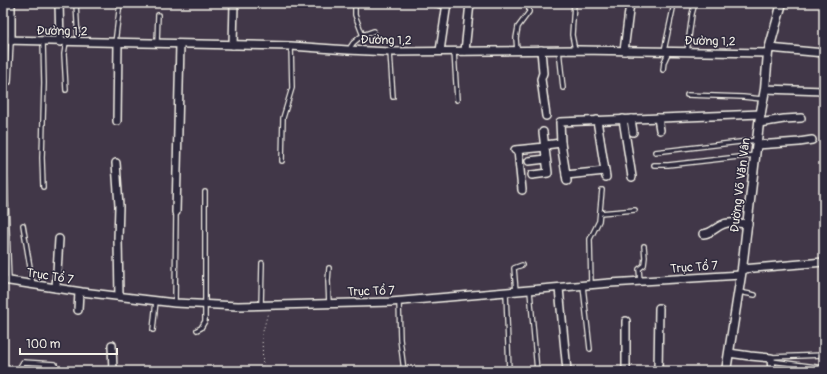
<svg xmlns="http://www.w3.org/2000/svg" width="827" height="374" font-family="Pangolin,sans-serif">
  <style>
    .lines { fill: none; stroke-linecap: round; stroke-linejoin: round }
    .service-casing { stroke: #f4f1e8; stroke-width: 6 }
    .minor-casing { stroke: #f4f1e8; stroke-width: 10 }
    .tertiary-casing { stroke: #f4f1e8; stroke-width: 11 }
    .path { stroke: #f4f1e8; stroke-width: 1; stroke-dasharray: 1 3; stroke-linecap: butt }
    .service { stroke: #2f2a3d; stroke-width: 3.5 }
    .minor { stroke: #2f2a3d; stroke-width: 7 }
    .tertiary { stroke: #2f2a3d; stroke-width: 8 }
    .labels { text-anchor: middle; stroke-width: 3; stroke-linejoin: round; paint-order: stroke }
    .street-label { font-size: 12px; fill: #f4f1e8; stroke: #2f2a3d }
  </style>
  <rect width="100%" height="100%" fill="#413748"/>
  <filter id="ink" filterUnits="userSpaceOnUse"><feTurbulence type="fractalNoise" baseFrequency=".025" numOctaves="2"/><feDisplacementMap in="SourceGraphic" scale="8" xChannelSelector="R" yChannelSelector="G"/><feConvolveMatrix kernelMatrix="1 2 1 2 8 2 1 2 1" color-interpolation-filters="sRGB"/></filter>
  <g filter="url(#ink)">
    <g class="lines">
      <defs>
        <g id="service">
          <polyline points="76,3 78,41"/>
          <polyline points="357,3 355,5 355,15 363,36"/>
          <polyline points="574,3 572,35 575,50"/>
          <polyline points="43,41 44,83 42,158 43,187"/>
          <polyline points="66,42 64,54 66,90"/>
          <polyline points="115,43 120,3"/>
          <polyline points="157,43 158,15"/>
          <path d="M349,49c5,-9 14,-15 25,-18"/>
          <polyline points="559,50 563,88"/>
          <polyline points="454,51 457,100"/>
          <polyline points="517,51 516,38 518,27 529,12 529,3"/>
          <polyline points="664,51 674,4"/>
          <polyline points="390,52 393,97"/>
          <polyline points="687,52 692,14 695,3"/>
          <polyline points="663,70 664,62 669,51"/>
          <polyline points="9,82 11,41"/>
          <polyline points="687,95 743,97 762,99"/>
          <polyline points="4,148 9,281"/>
          <polyline points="655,152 757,140"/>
          <polyline points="282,161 283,118 292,88 291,46"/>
          <polyline points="654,165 668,165 756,155"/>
          <polyline points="600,213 635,210"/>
          <polyline points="23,225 33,285"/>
          <polyline points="640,281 639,269 644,265 645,257 644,246"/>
          <polyline points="591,285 590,239 599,221 602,190"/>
          <polyline points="583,286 590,349"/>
          <polyline points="516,291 514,268 522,265"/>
          <polyline points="530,291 537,371"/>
          <polyline points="739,292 755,295"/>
          <polyline points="506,293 509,371"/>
          <polyline points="399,302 400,339 404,371"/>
          <polyline points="175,303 176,212"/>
          <polyline points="329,304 328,281 329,268"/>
          <polyline points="261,306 262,263"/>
          <polyline points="153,330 156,301"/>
          <polyline points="197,330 201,328 205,321 205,192"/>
          <polyline points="771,357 824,355"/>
          <polyline points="771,361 824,368"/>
          <polyline points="20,371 20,367 23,362 55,364"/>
        </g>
        <g id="minor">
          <polyline points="59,3 60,42"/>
          <polyline points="437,3 447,5"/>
          <polyline points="3,40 291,46 348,50 390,52 579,50 768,53"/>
          <polyline points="11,41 11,3"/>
          <polyline points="233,45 234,3"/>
          <polyline points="769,48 824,53"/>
          <polyline points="541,50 543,73 541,79 546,116"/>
          <polyline points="440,51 447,3"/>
          <polyline points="465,51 470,3"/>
          <polyline points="624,51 630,3"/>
          <polyline points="765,89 824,91"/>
          <polyline points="658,118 660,130"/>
          <polyline points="623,119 632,177"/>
          <polyline points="631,119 633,132"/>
          <polyline points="597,120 606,177"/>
          <polyline points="117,121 118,43"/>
          <polyline points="759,123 784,119 801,118"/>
          <polyline points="545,145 561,143"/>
          <polyline points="757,145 799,142 812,140"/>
          <polyline points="515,150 545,147"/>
          <polyline points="518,150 522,190"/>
          <polyline points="529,161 546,159"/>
          <polyline points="116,163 119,206 118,240 119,296"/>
          <polyline points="532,175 548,173 543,132"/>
          <polyline points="566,175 605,171"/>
          <polyline points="567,181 561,143 560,122 761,114"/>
          <polyline points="176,212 180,44"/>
          <path d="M703,234c10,-1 12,-7 21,-10 6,-3 16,0 24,0"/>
          <polyline points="742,269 824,262"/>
          <polyline points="3,280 82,292 175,303 238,306 391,302 610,283 741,275"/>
          <polyline points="56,288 59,239"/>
          <polyline points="559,288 567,371"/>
          <polyline points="78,310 79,292"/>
          <polyline points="626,321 626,371"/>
          <polyline points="112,345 113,371"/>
          <polyline points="729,353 750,356 771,358 772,371"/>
          <polyline points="658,371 659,308"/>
        </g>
        <polyline id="tertiary" points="726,371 742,269 759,123 765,89 768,53 782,3"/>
      </defs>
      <!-- service casing -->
      <use href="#service" class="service-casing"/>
      <!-- minor casing -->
      <use href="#minor" class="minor-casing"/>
      <!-- tertiary casing -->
      <use href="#tertiary" class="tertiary-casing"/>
      <!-- path -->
      <polyline class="path" points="263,371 262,335 268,312"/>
      <!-- service -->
      <use href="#service" class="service"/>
      <!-- minor -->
      <use href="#minor" class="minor"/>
      <!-- tertiary -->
      <use href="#tertiary" class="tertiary"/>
    </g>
  </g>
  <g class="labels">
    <!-- street labels -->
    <g class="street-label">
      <text transform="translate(62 31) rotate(1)" y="4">Đường 1,2</text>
      <text transform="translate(386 40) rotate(1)" y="4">Đường 1,2</text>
      <text transform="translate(710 41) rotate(1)" y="4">Đường 1,2</text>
      <text transform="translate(740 185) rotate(-83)" y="4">Đường Võ Văn Vân</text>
      <text transform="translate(694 267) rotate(-4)" y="4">Trục Tổ 7</text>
      <text transform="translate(50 276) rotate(9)" y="4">Trục Tổ 7</text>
      <text transform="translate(371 291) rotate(-2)" y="4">Trục Tổ 7</text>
    </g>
  </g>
  <!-- margin -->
  <rect width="827" height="374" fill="none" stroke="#2f2a3d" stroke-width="16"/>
  <rect x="8" y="8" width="811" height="358" fill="none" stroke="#f4f1e8" stroke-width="1.5" filter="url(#ink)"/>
  <!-- scale -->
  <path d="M20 348v6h97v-6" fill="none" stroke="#f4f1e8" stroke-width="2"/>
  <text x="26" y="348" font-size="12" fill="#f4f1e8" stroke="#2f2a3d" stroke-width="3" paint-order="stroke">100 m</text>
</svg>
